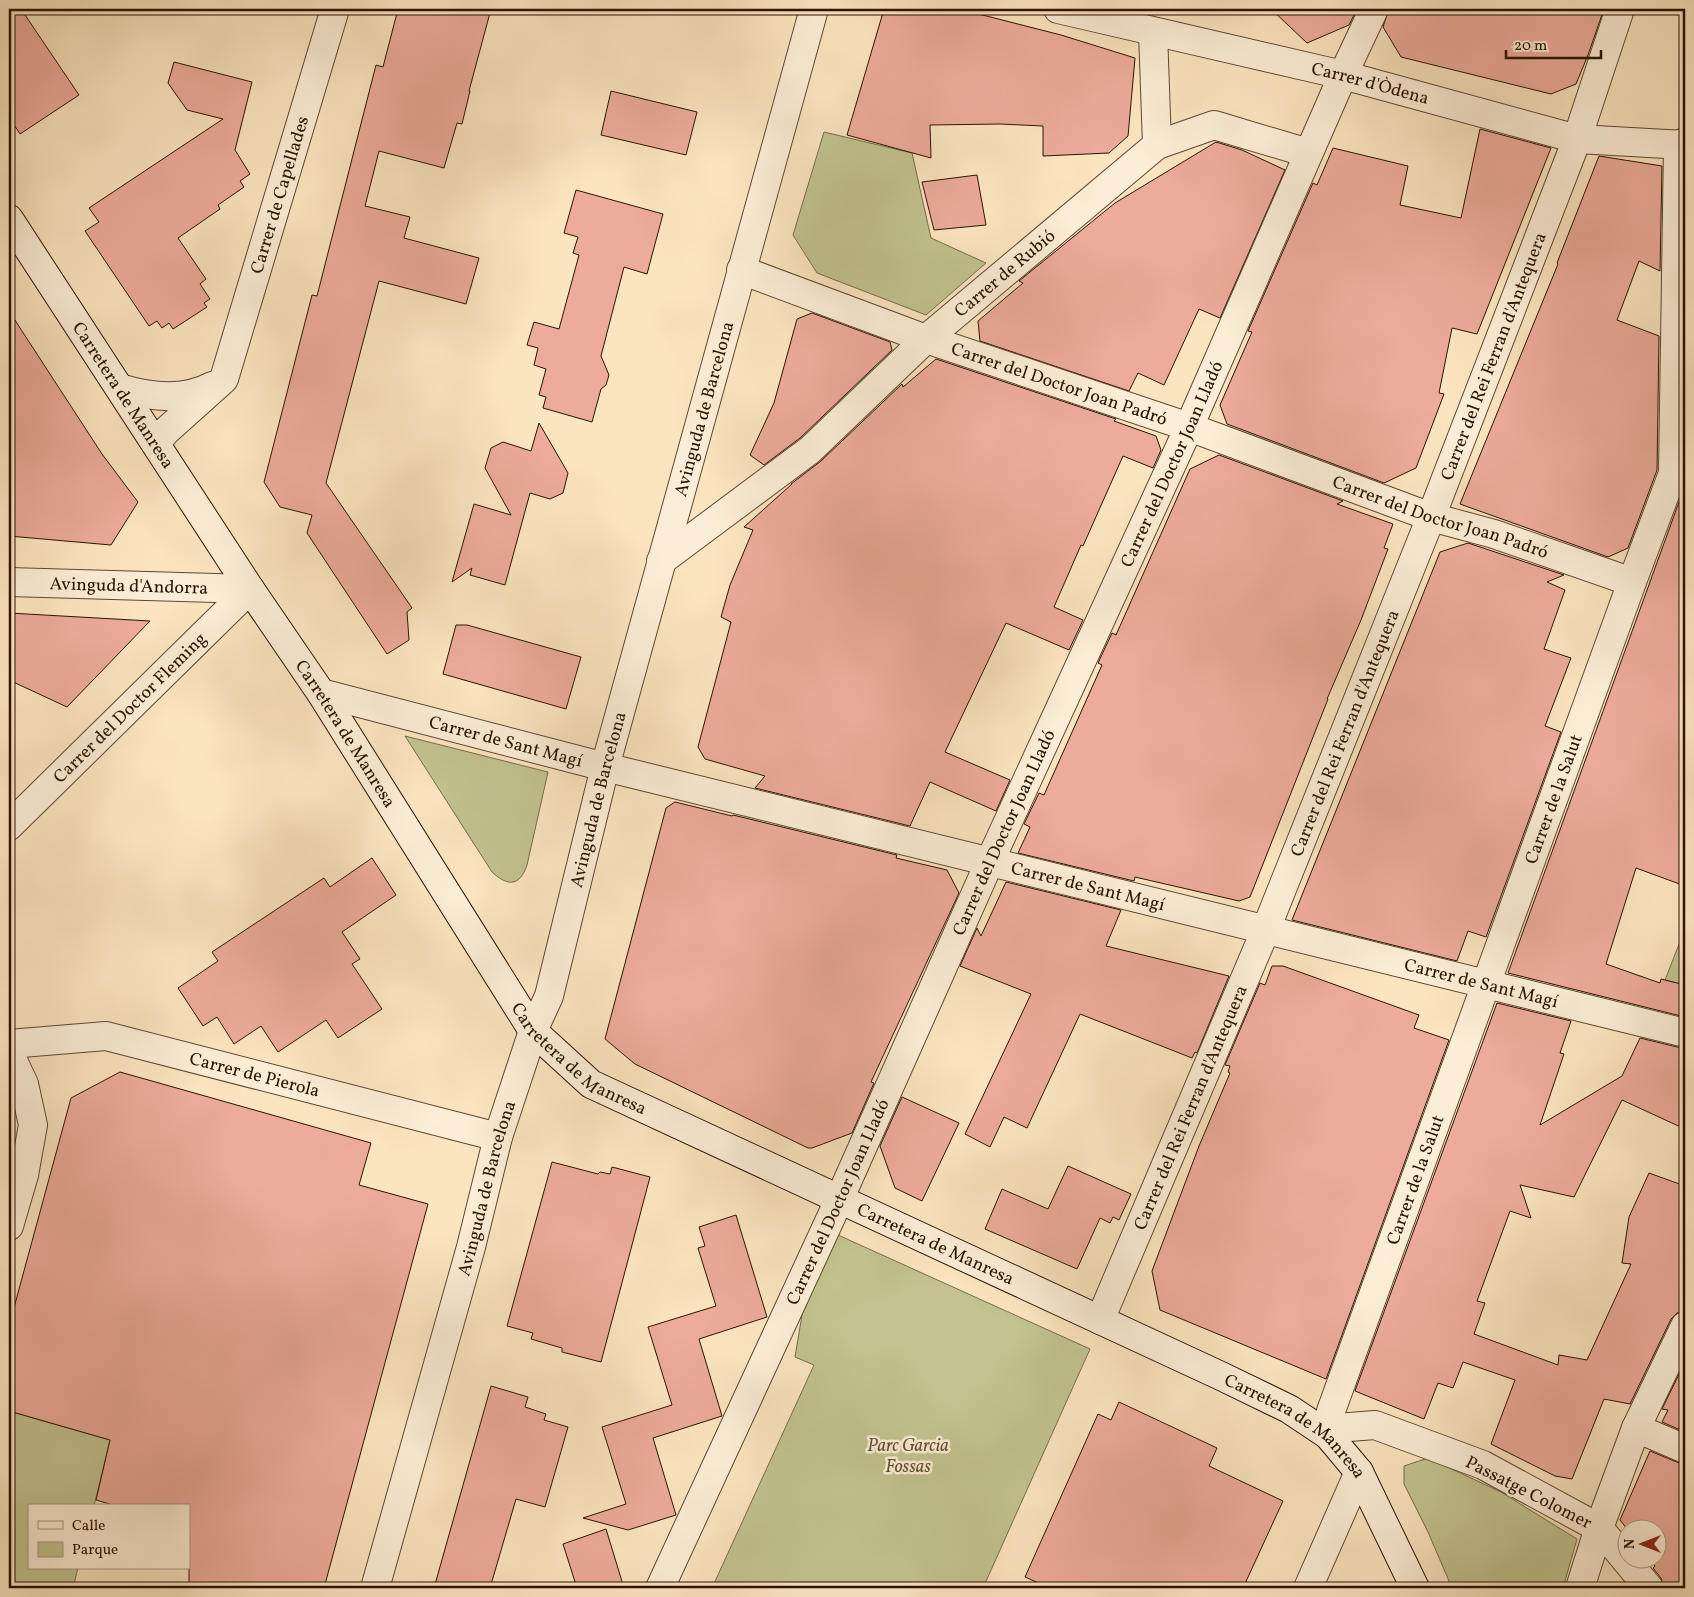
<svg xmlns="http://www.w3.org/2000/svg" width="1694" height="1597" font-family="Vollkorn,serif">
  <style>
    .green { fill: #c2c390; stroke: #766b49 }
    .building { fill: #edab9b; stroke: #2b1302 }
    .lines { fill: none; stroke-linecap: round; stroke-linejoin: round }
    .street-casing { stroke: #5f4832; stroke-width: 30 }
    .secondary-casing { stroke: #2b1302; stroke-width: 30 }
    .street { stroke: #fceed6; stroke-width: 28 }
    .secondary { stroke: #fceed6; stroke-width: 28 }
    .labels { text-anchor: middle; stroke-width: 5; stroke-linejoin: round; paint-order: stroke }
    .street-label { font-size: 18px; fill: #2b1302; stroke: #fceed6 }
    .park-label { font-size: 18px; font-style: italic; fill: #605134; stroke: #fceed6 }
  </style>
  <rect width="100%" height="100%" fill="#fbe5c0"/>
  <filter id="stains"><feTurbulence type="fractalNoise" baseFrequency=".004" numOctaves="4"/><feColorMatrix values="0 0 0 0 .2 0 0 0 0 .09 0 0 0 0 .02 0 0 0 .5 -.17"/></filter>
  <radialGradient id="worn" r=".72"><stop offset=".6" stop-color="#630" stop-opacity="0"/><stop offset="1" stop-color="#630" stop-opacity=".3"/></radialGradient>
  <!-- green -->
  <g class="green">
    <polygon points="824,132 912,153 931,238 986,263 926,315 817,273 793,235"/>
    <path d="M405,736l143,36 -21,93c-7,21 -19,22 -35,7z"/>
    <polygon points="1685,929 1685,985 1665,980"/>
    <polygon points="838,1235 1090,1349 983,1588 712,1588 814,1365 795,1357 806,1291"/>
    <polygon points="9,1411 110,1440 94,1506 29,1506 29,1568 78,1568 73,1588 9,1588"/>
    <polygon points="1428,1458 1501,1492 1577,1539 1563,1588 1452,1588 1428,1532 1404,1484 1404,1466"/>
  </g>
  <!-- building -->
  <g class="building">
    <polygon points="9,9 21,9 79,95 20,134 9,117"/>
    <polygon points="398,9 491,9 469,91 470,91 462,124 457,123 444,168 379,151 365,206 410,217 404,238 479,258 466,304 379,281 326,483 412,608 407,612 409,640 387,654 307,533 312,515 280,507 264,482 312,295 317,296 376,65 383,67"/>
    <polygon points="884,9 959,9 1061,35 1135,58 1128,136 1109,153 1043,156 1043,126 1000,124 930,125 931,158 847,135"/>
    <polygon points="1271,9 1357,9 1349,25 1307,43"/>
    <polygon points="1389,9 1604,9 1588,55 1576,84 1551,94 1401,57 1383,27"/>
    <polygon points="174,62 252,82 235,150 250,174 240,181 244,187 218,205 220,209 178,238 206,279 200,284 210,299 204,303 207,307 173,329 169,323 162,328 157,321 149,326 85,231 99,222 89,208 223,119 187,110 168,83"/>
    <polygon points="611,91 697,112 686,155 601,135"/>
    <polygon points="1480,129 1551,148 1477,334 1452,328 1439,393 1444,394 1416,468 1384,483 1227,424 1220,405 1252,332 1248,331 1313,183 1317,185 1333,148 1408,166 1400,205 1461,218"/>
    <polygon points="1216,142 1242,150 1285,170 1220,318 1199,309 1164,385 1138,373 1129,391 980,341 978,321 1023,283 1019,281 1115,203"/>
    <polygon points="1599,156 1662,166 1660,271 1639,261 1617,320 1659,336 1657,470 1628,548 1608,557 1460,504 1558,264 1557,263"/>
    <polygon points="977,175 986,225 934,230 922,182"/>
    <polygon points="576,190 663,214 647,274 624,267 601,356 609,375 606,385 601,389 592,422 543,408 546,397 539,395 546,369 534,365 538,348 527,345 534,322 559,329 579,255 573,253 578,237 564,233"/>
    <polygon points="9,311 102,454 138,502 111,545 9,536"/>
    <polygon points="812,313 890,342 892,350 800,438 764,465 750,455 774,403 797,319"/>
    <polygon points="936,359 1116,419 1114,421 1156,436 1161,450 1153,468 1123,456 1083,546 1081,545 1054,607 1083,620 1069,650 1006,623 945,752 1010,780 996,811 930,782 910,826 755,788 765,776 705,759 698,747 731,622 721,617 730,585 753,530 744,527 792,484 791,484 821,461 902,384 903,387"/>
    <polygon points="539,423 568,473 563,493 550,499 530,493 505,585 470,575 472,568 452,582 474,504 511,515 485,468 491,448 503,442 531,451"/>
    <polygon points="1219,455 1343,501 1337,504 1393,524 1384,548 1388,549 1361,620 1327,699 1328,699 1250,897 1239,901 1135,877 1134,881 1018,853 1030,827 1024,824 1039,793 1044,795 1102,665 1098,663 1112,633 1116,635 1190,469"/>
    <polygon points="1683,491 1685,491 1685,886 1636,868 1606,964 1660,983 1661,979 1685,985 1685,1017 1508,973"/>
    <polygon points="1468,543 1564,575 1547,582 1565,590 1544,649 1571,658 1545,726 1561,732 1486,937 1468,931 1457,961 1292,920 1440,552"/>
    <polygon points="9,613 150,621 67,707 9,680"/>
    <polygon points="456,625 467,625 581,657 566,709 443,674"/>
    <polygon points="675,802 732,816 733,815 897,855 896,858 947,870 959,893 871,1082 874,1083 852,1133 812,1148 808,1148 635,1064 605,1039 666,808"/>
    <polygon points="372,858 396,895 342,932 360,959 352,964 382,1009 338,1038 326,1020 278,1052 261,1026 234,1044 217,1017 203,1026 178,988 218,961 212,952 324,878 330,887"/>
    <polygon points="1006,882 1121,910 1106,946 1229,976 1197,1053 1195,1052 1192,1058 1080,1014 1027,1128 1004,1117 990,1147 965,1134 1031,994 960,966 977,928 981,936"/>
    <polygon points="1272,966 1283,966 1419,1015 1414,1028 1449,1040 1326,1379 1160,1310 1152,1271 1199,1146 1230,1073 1228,1072 1230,1066 1225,1065 1260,983 1265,985"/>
    <polygon points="1497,1003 1571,1021 1560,1053 1564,1054 1540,1125 1622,1076 1640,1038 1677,1047 1685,1047 1685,1129 1622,1100 1574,1197 1520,1185 1531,1218 1510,1211 1477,1301 1485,1303 1474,1334 1558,1365 1559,1355 1587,1360 1631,1264 1622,1263 1629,1217 1649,1173 1685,1186 1685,1311 1677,1313 1671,1319 1630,1404 1604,1399 1572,1479 1555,1476 1491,1444 1515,1380 1463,1362 1453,1388 1438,1383 1424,1419 1355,1391"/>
    <polygon points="120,1072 371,1143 359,1185 428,1204 324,1588 189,1588 189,1506 116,1506 96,1500 110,1440 9,1411 9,1326 71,1098"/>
    <polygon points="902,1097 959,1123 922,1201 895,1188 880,1146"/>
    <polygon points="552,1162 598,1174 600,1172 610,1174 612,1167 650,1177 601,1362 562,1352 562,1348 531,1339 533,1333 507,1326"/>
    <polygon points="1068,1166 1131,1194 1119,1220 1113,1217 1110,1223 1100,1218 1077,1269 985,1229 1002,1189 1048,1209"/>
    <polygon points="736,1215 767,1317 699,1339 722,1416 653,1438 676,1515 628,1530 583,1518 626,1504 602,1427 672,1405 648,1327 716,1306 698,1248 705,1246 699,1227"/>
    <polygon points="1685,1362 1685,1432 1662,1422 1668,1410 1662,1409"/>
    <polygon points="491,1386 528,1397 525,1407 546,1414 544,1420 568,1427 545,1507 516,1499 490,1588 434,1588"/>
    <polygon points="1119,1402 1217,1448 1209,1466 1283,1501 1243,1588 1050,1588 1025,1577 1098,1414 1111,1420"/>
    <polygon points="1650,1451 1679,1463 1685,1464 1685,1571 1680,1584 1668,1588 1664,1588 1661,1578 1653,1568 1655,1566 1650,1560 1656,1560 1656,1530 1628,1530 1620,1520"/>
    <polygon points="606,1529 624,1588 577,1588 563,1544"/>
  </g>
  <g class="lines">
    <defs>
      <g id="street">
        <path id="s1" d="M1058,9l285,66 234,64 108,6"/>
        <polyline points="1153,32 1157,145"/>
        <path id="s2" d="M741,270l185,69 263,88 242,90 63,17 138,48"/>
        <path d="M120,388c29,9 64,13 92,-2"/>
        <path id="s3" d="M156,443l10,-12 58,-52 111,-370"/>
        <path id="s4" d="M661,561l149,-111 116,-111 231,-194 57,-20 94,28"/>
        <path id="s5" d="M9,582l241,7"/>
        <path id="s6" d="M321,693l284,74 1076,265"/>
        <path id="s7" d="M9,826l241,-237"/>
        <path id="s8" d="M9,1044l97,-8 392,101"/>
        <polyline points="9,1052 24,1084 33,1125 24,1175 9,1226"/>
        <path id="s9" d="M1100,1320l166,-391 165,-412 146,-378 43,-130"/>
        <polyline points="1636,1428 1685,1449"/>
        <path id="s10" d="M375,1588l96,-341 27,-110 35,-106 16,-35 56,-229 209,-758"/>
        <path id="s11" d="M660,1588l179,-388 151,-339 199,-434 154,-352 31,-66"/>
        <polyline points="1308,1588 1359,1472"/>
        <polyline points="1580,1588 1599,1528 1636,1428 1685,1326"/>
        <path id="s12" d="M1649,1588l-50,-60 -116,-63 -108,-40 -26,2 -21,8 3,-24 301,-829 41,-109 5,-328 7,-3"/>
      </g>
      <g id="secondary">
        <path id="s13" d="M9,219l241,370 71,104 212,338 58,53 630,292 68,33 39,26 31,37 56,116"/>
      </g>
    </defs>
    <!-- street casing -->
    <use href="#street" class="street-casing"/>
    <!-- secondary casing -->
    <use href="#secondary" class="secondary-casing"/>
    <!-- street -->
    <use href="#street" class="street"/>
    <!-- secondary -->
    <use href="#secondary" class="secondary"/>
  </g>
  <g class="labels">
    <!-- street labels -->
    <g class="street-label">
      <text dy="6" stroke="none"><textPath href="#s1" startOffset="321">Carrer d'Òdena</textPath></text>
      <text dy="6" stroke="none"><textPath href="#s3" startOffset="286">Carrer de Capellades</textPath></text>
      <text dy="6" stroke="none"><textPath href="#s4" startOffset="449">Carrer de Rubió</textPath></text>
      <text dy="6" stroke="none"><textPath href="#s9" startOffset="1041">Carrer del Rei Ferran d'Antequera</textPath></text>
      <text dy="6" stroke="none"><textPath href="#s2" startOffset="338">Carrer del Doctor Joan Padró</textPath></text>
      <text dy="6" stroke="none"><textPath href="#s13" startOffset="210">Carretera de Manresa</textPath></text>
      <text dy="6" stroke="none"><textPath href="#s10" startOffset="1225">Avinguda de Barcelona</textPath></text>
      <text dy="6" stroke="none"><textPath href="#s11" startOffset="1235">Carrer del Doctor Joan Lladó</textPath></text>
      <text dy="6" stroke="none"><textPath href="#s2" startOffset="742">Carrer del Doctor Joan Padró</textPath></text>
      <text dy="6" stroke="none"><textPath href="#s5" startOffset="120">Avinguda d'Andorra</textPath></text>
      <text dy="6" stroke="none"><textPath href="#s7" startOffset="169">Carrer del Doctor Fleming</textPath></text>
      <text dy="6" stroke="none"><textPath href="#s9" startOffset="636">Carrer del Rei Ferran d'Antequera</textPath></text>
      <text dy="6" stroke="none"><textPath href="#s13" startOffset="615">Carretera de Manresa</textPath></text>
      <text dy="6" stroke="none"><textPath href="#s6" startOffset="191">Carrer de Sant Magí</textPath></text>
      <text dy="6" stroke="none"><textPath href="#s12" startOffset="1049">Carrer de la Salut</textPath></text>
      <text dy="6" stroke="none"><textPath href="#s10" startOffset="820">Avinguda de Barcelona</textPath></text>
      <text dy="6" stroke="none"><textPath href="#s11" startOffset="830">Carrer del Doctor Joan Lladó</textPath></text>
      <text dy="6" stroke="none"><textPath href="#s6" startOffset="791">Carrer de Sant Magí</textPath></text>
      <text dy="6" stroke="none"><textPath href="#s6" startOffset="1196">Carrer de Sant Magí</textPath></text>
      <text dy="6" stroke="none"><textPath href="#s13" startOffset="1020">Carretera de Manresa</textPath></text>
      <text dy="6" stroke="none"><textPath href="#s8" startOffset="251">Carrer de Pierola</textPath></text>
      <text dy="6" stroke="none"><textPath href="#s9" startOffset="231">Carrer del Rei Ferran d'Antequera</textPath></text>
      <text dy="6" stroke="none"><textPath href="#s12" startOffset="644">Carrer de la Salut</textPath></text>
      <text dy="6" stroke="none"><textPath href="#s10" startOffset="415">Avinguda de Barcelona</textPath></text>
      <text dy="6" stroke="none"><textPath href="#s11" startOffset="425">Carrer del Doctor Joan Lladó</textPath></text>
      <text dy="6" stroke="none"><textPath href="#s13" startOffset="1425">Carretera de Manresa</textPath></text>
      <text dy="6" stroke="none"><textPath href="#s13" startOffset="1830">Carretera de Manresa</textPath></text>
      <text transform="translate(1529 1492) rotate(27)" y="6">Passatge Colomer</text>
    </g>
    <!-- park labels -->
    <g class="park-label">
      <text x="908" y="1451">Parc Garcia<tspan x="908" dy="21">Fossas</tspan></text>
    </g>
  </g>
  <!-- margin -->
  <rect width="1694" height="1597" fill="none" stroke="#fbe5c0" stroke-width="30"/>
  <rect x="10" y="10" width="1674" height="1577" fill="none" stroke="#2b1302" stroke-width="2.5"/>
  <rect x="15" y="15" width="1664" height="1567" fill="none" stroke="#2b1302"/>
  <!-- legend -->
  <rect x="28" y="1504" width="162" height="65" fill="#fceed6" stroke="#a89681"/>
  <rect x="38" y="1521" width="25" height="8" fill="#fceed6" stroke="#a89681"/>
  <text x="72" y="1530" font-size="15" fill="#2b1302">Calle</text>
  <rect x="38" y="1542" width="25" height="15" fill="#c2c390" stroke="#a89681"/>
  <text x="72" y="1554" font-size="15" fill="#2b1302">Parque</text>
  <!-- north arrow -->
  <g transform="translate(1642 1544) rotate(270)"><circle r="24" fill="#fceed6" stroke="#a89681"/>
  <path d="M0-4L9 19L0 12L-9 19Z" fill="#8f2418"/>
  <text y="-8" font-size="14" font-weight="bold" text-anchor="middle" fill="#2b1302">N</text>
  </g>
  <!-- scale -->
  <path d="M1506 50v8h95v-8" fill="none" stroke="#2b1302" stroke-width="2.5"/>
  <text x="1514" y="50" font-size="15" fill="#2b1302" stroke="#fceed6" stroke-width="4" paint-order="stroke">20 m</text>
  <rect width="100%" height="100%" filter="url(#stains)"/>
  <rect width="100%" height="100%" fill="url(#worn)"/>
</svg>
